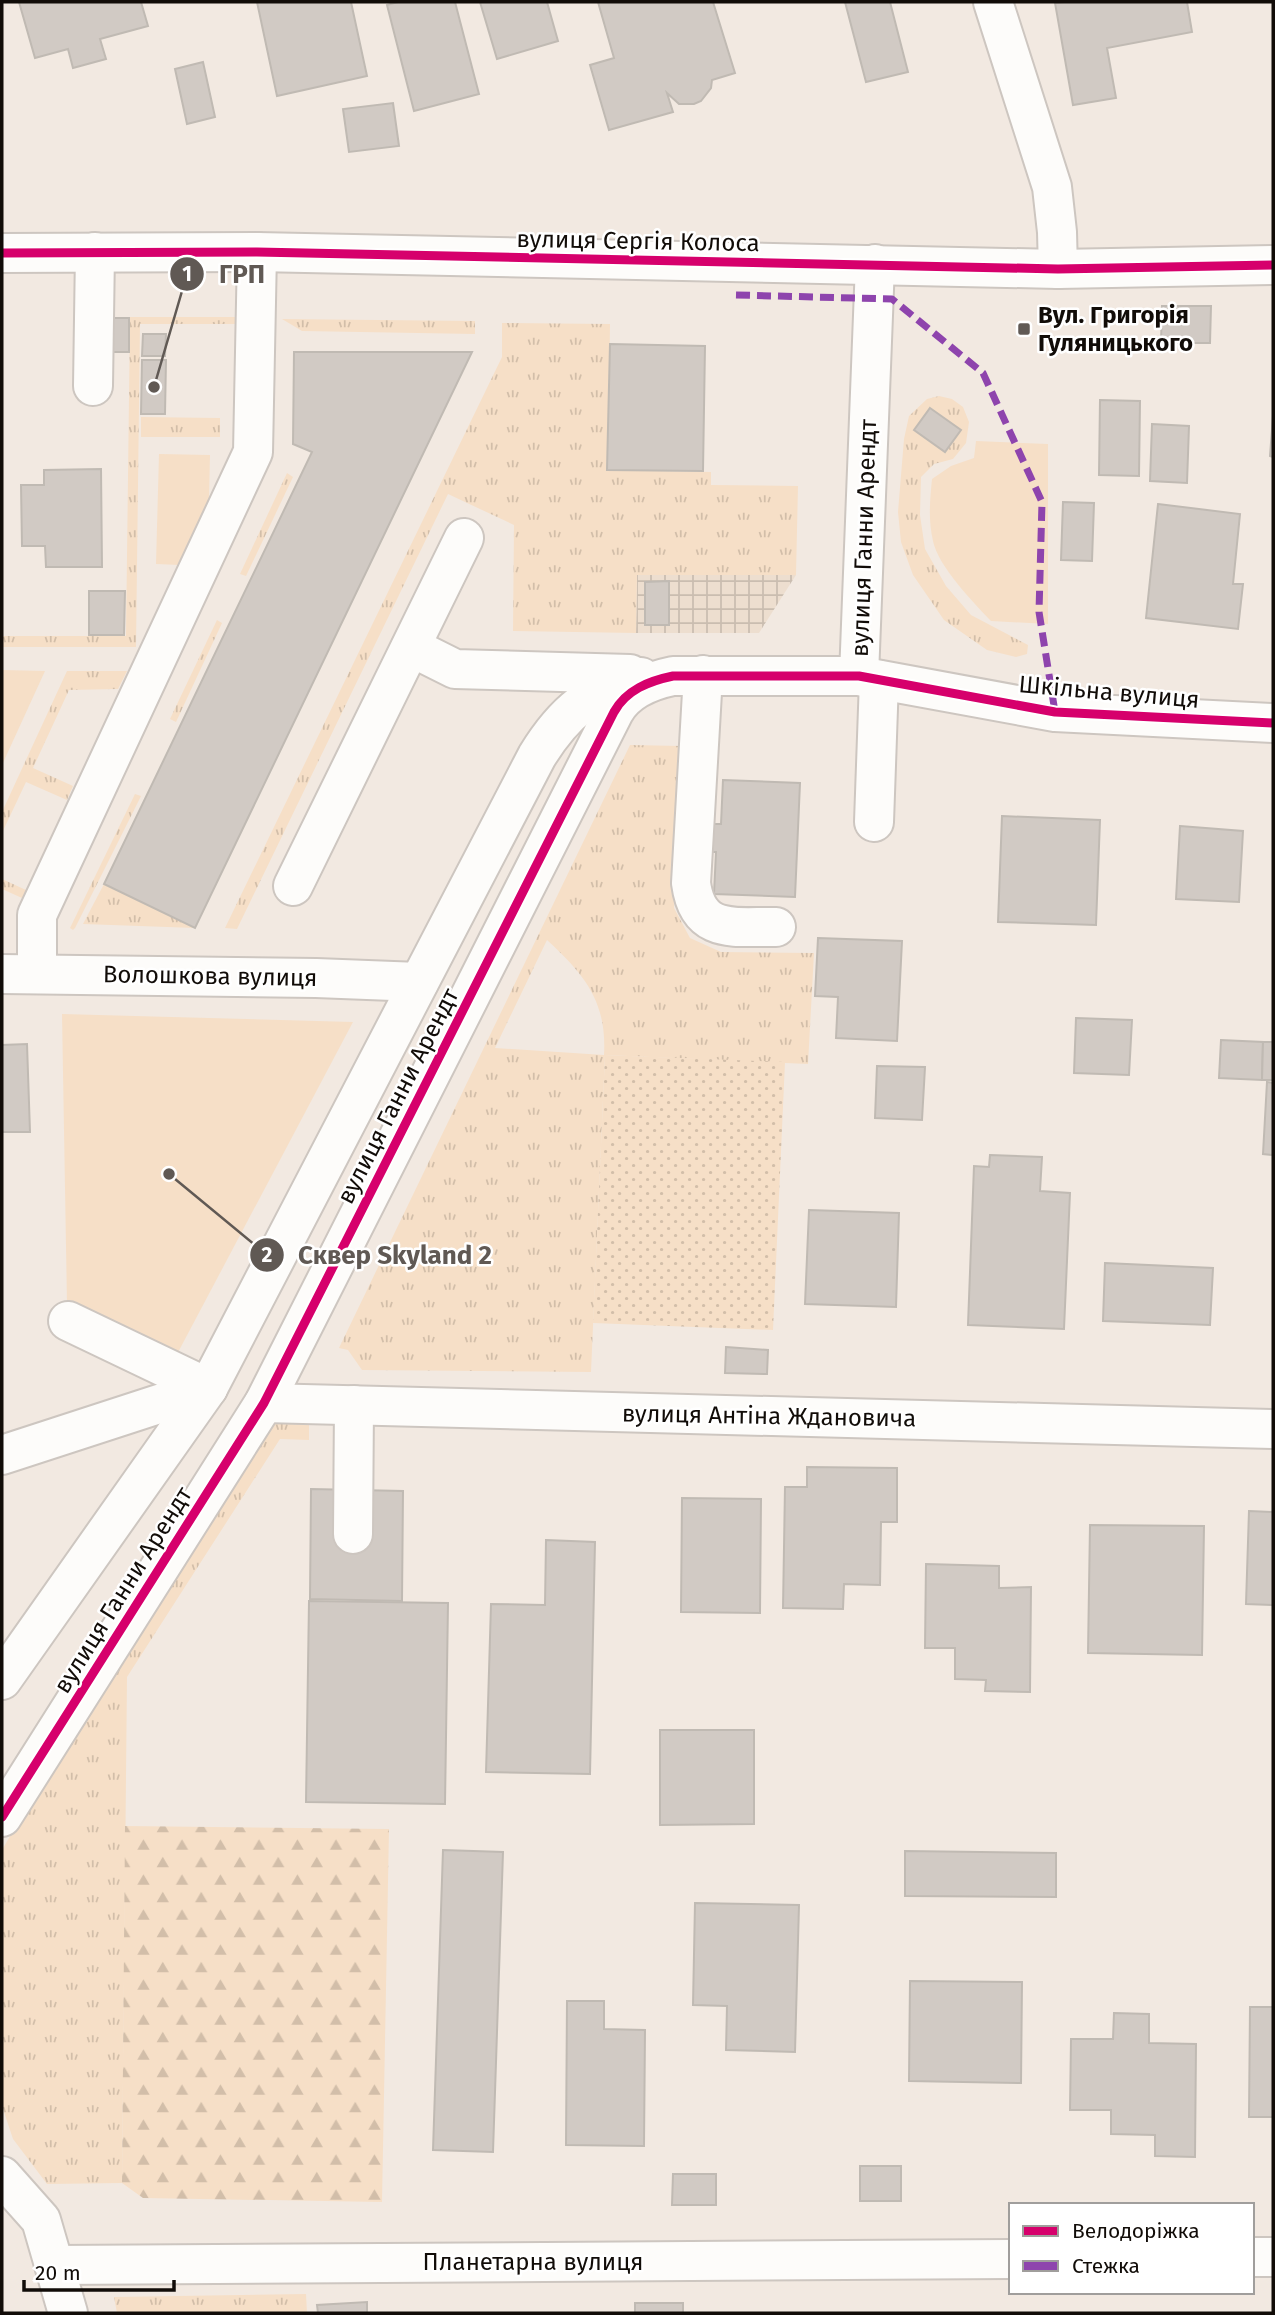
<svg xmlns="http://www.w3.org/2000/svg" width="1275" height="2315" font-family="'Fira Sans',sans-serif">
  <style>
    .industrial { fill: url(#industrial-grid) }
    .grass { fill: url(#grass-tufts); fill-rule: evenodd }
    .forest { fill: url(#forest-firs) }
    .park { fill: #f6dfc7 }
    .garden { fill: url(#garden-dots) }
    .building { fill: #d1cac4; stroke: #c0bab3; stroke-width: 2 }
    .lines { fill: none; stroke-linecap: round; stroke-linejoin: round }
    .minor-casing { stroke: #cdc6c0; stroke-width: 42 }
    .minor { stroke: #fdfcfa; stroke-width: 38 }
    .quiet { stroke: #8e44ad; stroke-width: 7; stroke-dasharray: 14 7; stroke-linecap: butt }
    .cycleway-casing { stroke: #fff; stroke-width: 13 }
    .cycleway { stroke: #d6006c; stroke-width: 9 }
    .poi-dot { fill: #605954; stroke: #fff; stroke-width: 2.5 }
    .labels { text-anchor: middle; stroke-width: 5; stroke-linejoin: round; paint-order: stroke }
    .street-label { font-size: 24px; fill: #110c08; stroke: #fff }
    .poi-label { font-size: 24px; font-weight: bold; fill: #110c08; stroke: #fff; text-anchor: start }
    .leader { fill: none; stroke: #605954; stroke-width: 2.5 }
    .callout-dot { fill: #605954; stroke: #fff; stroke-width: 2.5 }
    .mark-label { font-size: 21px; text-anchor: middle; font-weight: bold; fill: #fff }
    .callout-label { font-size: 26px; text-anchor: middle; font-weight: bold; fill: #605954; stroke: #fff; stroke-width: 5; stroke-linejoin: round; paint-order: stroke }
  </style>
  <defs>
    <pattern id="industrial-grid" width="8" height="8" patternUnits="userSpaceOnUse" patternTransform="scale(1.75)"><rect width="8" height="8" fill="#eddecf"/><path d="M0 4h8M4 0v8" fill="none" stroke="#cabdb0"/></pattern>
    <pattern id="grass-tufts" width="24" height="20" patternUnits="userSpaceOnUse" patternTransform="scale(1.75)"><rect width="24" height="20" fill="#f6dfc7"/><path d="M3 7l-1-3M5 7V3M7 7l1-3M15 17l-1-3M17 17v-4M19 17l1-3" fill="none" stroke="#d2bea9"/></pattern>
    <pattern id="forest-firs" width="22" height="20" patternUnits="userSpaceOnUse" patternTransform="scale(1.75)"><rect width="22" height="20" fill="#f6dfc7"/><path d="M5 1l3.5 6h-7zM16 11l3.5 6h-7z" fill="#d2bea9"/></pattern>
    <pattern id="garden-dots" width="8" height="8" patternUnits="userSpaceOnUse" patternTransform="scale(1.75)"><rect width="8" height="8" fill="#f6dfc7"/><path d="M2 2h.1M6 6h.1" fill="none" stroke="#d2bea9" stroke-width="1.8" stroke-linecap="round"/></pattern>
  </defs>
  <rect width="100%" height="100%" fill="#f2e9e1"/>
  <!-- industrial -->
  <polygon class="industrial" points="637,575 796,575 759,633 636,633"/>
  <!-- grass -->
  <g class="grass">
    <polygon points="130,317 246,317 246,324 140,324 136,647 2,647 2,636 126,636"/>
    <polygon points="282,319 475,321 475,334 302,331"/>
    <polygon points="502,323 610,324 608,470 711,472 711,485 798,486 796,575 637,575 636,633 513,631 514,525 448,494 237,929 225,928 502,357"/>
    <polygon points="939,396 952,399 963,407 969,422 966,443 953,459 934,464 921,477 920,515 925,549 946,586 971,615 1028,645 1027,654 1016,657 987,650 944,620 913,575 901,542 898,512 904,439 909,416 927,399"/>
    <polygon points="141,417 220,418 220,437 141,437"/>
    <polygon points="287,473 293,477 246,576 240,574"/>
    <polygon points="217,620 222,623 176,722 170,719"/>
    <polygon points="67,671 127,671 118,689 69,690 33,768 73,786 67,800 26,782 2,833 2,812"/>
    <path d="M630,745l52,1 -8,162 16,30 31,14 93,1 -6,111 -203,-9 -14,317 -229,-2 -14,-20 -9,-2zM547,940c38,35 60,62 57,115l-109,-7z"/>
    <polygon points="135,794 141,796 75,928 73,930 70,928"/>
    <polygon points="2,879 26,890 22,898 2,889"/>
    <polygon points="104,884 195,928 83,924"/>
    <polygon points="268,1415 309,1416 309,1440 280,1439 127,1677 122,2183 47,2184 13,2139 2,2106 2,1850 109,1666"/>
    <polygon points="306,2294 307,2313 117,2313 114,2297"/>
  </g>
  <!-- forest -->
  <polygon class="forest" points="125,1826 389,1829 382,2202 143,2198 122,2183"/>
  <!-- park -->
  <g class="park">
    <path d="M976,441l72,3v180l-57,-3c-18,-19 -53,-55 -58,-80 -5,-21 -3,-41 -1,-62l19,-13 23,-8z"/>
    <polygon points="159,454 210,455 209,499 180,565 156,564"/>
    <polygon points="2,670 45,671 2,765"/>
    <polygon points="62,1014 353,1022 175,1358 67,1303"/>
  </g>
  <!-- garden -->
  <polygon class="garden" points="605,1055 785,1062 773,1330 593,1323"/>
  <!-- building -->
  <g class="building">
    <polygon points="19,2 141,2 148,26 100,39 106,59 73,68 68,49 35,58"/>
    <polygon points="257,2 351,2 367,76 277,96"/>
    <polygon points="398,2 455,2 479,94 414,111 387,5"/>
    <polygon points="480,2 547,2 558,41 497,59"/>
    <polygon points="598,2 713,2 735,73 712,80 711,88 701,101 694,104 679,104 667,93 673,112 609,130 590,65 614,58"/>
    <polygon points="845,2 890,2 908,72 866,82"/>
    <polygon points="1064,2 1187,2 1192,32 1107,48 1116,98 1073,105 1055,3"/>
    <polygon points="203,62 215,117 187,124 175,69"/>
    <polygon points="393,103 399,146 349,152 343,109"/>
    <polygon points="1162,306 1211,306 1210,343 1161,343"/>
    <polygon points="113,318 129,318 129,352 112,352"/>
    <polygon points="143,334 166,334 165,356 142,356"/>
    <polygon points="610,344 705,346 703,471 607,470"/>
    <polygon points="294,352 472,352 195,928 104,884 312,452 293,444"/>
    <polygon points="142,360 166,360 165,414 141,414"/>
    <polygon points="1100,400 1140,401 1139,476 1099,475"/>
    <polygon points="930,408 961,430 945,452 914,430"/>
    <polygon points="1273,416 1273,457 1270,456"/>
    <polygon points="1152,424 1189,426 1187,483 1150,481"/>
    <polygon points="101,469 102,567 46,567 45,546 22,546 21,485 44,485 44,470"/>
    <polygon points="1063,502 1094,503 1092,561 1061,560"/>
    <polygon points="1158,504 1240,514 1233,584 1243,584 1238,629 1146,618"/>
    <polygon points="669,581 669,625 645,625 645,582"/>
    <polygon points="89,591 125,591 124,635 89,635"/>
    <polygon points="723,780 800,783 795,897 714,894 716,852 705,852 706,824 721,824"/>
    <polygon points="1002,816 1100,820 1096,925 998,922"/>
    <polygon points="1180,826 1243,831 1239,902 1176,899"/>
    <polygon points="818,938 902,941 897,1041 836,1038 838,997 815,996"/>
    <polygon points="1076,1018 1132,1020 1129,1075 1074,1073"/>
    <polygon points="1221,1040 1263,1042 1262,1080 1219,1078"/>
    <polygon points="1263,1042 1273,1042 1273,1080 1262,1080"/>
    <polygon points="27,1044 30,1132 2,1132 2,1045"/>
    <polygon points="877,1066 925,1067 922,1120 875,1118"/>
    <polygon points="1267,1082 1273,1083 1273,1155 1263,1154"/>
    <polygon points="990,1155 1042,1157 1040,1191 1070,1193 1064,1329 968,1325 974,1166 989,1167"/>
    <polygon points="809,1210 899,1213 896,1307 805,1304"/>
    <polygon points="1105,1263 1213,1268 1210,1325 1103,1321"/>
    <polygon points="726,1347 768,1350 767,1374 725,1373"/>
    <polygon points="807,1467 897,1468 897,1522 881,1522 880,1585 844,1584 843,1609 783,1608 785,1487 807,1487"/>
    <polygon points="311,1489 403,1491 402,1601 310,1599"/>
    <polygon points="682,1498 761,1499 760,1613 681,1612"/>
    <polygon points="1249,1511 1273,1512 1273,1605 1246,1604"/>
    <polygon points="1090,1525 1204,1526 1202,1655 1088,1653"/>
    <polygon points="546,1540 595,1542 590,1774 486,1772 491,1604 545,1605"/>
    <polygon points="926,1564 999,1566 999,1588 1031,1587 1030,1692 985,1691 986,1680 955,1679 955,1648 925,1648"/>
    <polygon points="309,1601 448,1603 445,1804 306,1802"/>
    <polygon points="660,1730 754,1730 754,1824 660,1825"/>
    <polygon points="443,1850 503,1852 493,2152 433,2150"/>
    <polygon points="905,1851 1056,1853 1056,1897 905,1896"/>
    <polygon points="695,1903 799,1905 795,2052 726,2050 727,2006 693,2005"/>
    <polygon points="910,1981 1022,1982 1021,2083 909,2081"/>
    <polygon points="567,2001 604,2001 604,2029 645,2030 644,2146 566,2145"/>
    <polygon points="1250,2007 1273,2007 1273,2117 1249,2117"/>
    <polygon points="1114,2013 1149,2014 1149,2043 1196,2044 1195,2157 1155,2156 1155,2135 1111,2134 1111,2110 1070,2110 1071,2039 1113,2039"/>
    <rect x="860" y="2166" width="41" height="35"/>
    <polygon points="673,2174 716,2174 716,2205 672,2205"/>
    <polygon points="367,2302 367,2313 318,2313 317,2305"/>
    <rect x="635" y="2303" width="48" height="10"/>
  </g>
  <g class="lines">
    <defs>
      <g id="minor">
        <polyline points="993,2 1052,187 1057,232 1058,269"/>
        <polyline points="2,253 257,252 1058,269 1273,265"/>
        <polyline points="93,386 95,252"/>
        <polyline points="411,647 455,669 630,674"/>
        <path d="M703,675l-12,208c7,53 44,43 85,44"/>
        <polyline points="859,676 875,264"/>
        <polyline points="874,822 879,680"/>
        <polyline points="293,886 464,538"/>
        <polyline points="2,974 316,978 419,982"/>
        <polyline points="37,974 37,915 253,452 257,252"/>
        <polyline points="68,1321 208,1388"/>
        <polyline points="264,1403 1273,1429"/>
        <polyline points="2,1455 208,1388"/>
        <polyline points="353,1534 354,1405"/>
        <path d="M2,1680l206,-292 329,-632c27,-44 54,-66 104,-79"/>
        <path d="M2,1817l262,-414 350,-691c12,-22 35,-31 59,-36h186l196,36 218,11"/>
        <polyline points="2,2176 41,2220 68,2313"/>
        <polyline points="1252,2257 1273,2257"/>
        <polyline points="55,2265 1011,2259"/>
      </g>
    </defs>
    <!-- minor casing -->
    <use href="#minor" class="minor-casing"/>
    <!-- minor -->
    <use href="#minor" class="minor"/>
    <!-- quiet -->
    <polyline class="quiet" points="736,295 892,299 983,373 1042,502 1039,612 1055,712"/>
    <defs>
      <g id="cycleway">
        <polyline points="2,253 257,252 1058,269 1273,265"/>
        <path d="M2,1817l262,-414 350,-691c12,-22 35,-31 59,-36h186l196,36 218,11"/>
      </g>
    </defs>
    <!-- cycleway casing -->
    <use href="#cycleway" class="cycleway-casing"/>
    <!-- cycleway -->
    <use href="#cycleway" class="cycleway"/>
  </g>
  <!-- markers -->
  <rect class="poi-dot" x="1017" y="322" width="14" height="14" rx="3.5"/>
  <g class="labels">
    <!-- street labels -->
    <g class="street-label">
      <text transform="translate(638 241) rotate(1)" y="8">вулиця Сергія Колоса</text>
      <text transform="translate(864 538) rotate(-88)" y="8">вулиця Ганни Арендт</text>
      <text transform="translate(1109 692) rotate(5)" y="8">Шкільна вулиця</text>
      <text transform="translate(210 976) rotate(1)" y="8">Волошкова вулиця</text>
      <text transform="translate(398 1096) rotate(-63)" y="8">вулиця Ганни Арендт</text>
      <text transform="translate(769 1416) rotate(1)" y="8">вулиця Антіна Ждановича</text>
      <text transform="translate(123 1590) rotate(-58)" y="8">вулиця Ганни Арендт</text>
      <text x="533" y="2270">Планетарна вулиця</text>
    </g>
    <!-- poi labels -->
    <g class="poi-label">
      <text x="1038" y="323">Вул. Григорія<tspan x="1038" dy="28">Гуляницького</tspan></text>
    </g>
  </g>
  <!-- callouts -->
  <path class="leader" d="M154 387L187 274M169 1174L267 1255"/>
  <g class="callout-dot">
    <circle cx="154" cy="387" r="7"/>
    <circle cx="169" cy="1174" r="7"/>
    <circle cx="187" cy="274" r="18"/>
    <circle cx="267" cy="1255" r="18"/>
  </g>
  <g class="mark-label">
    <text x="187" y="281">1</text>
    <text x="267" y="1262">2</text>
  </g>
  <g class="callout-label">
    <text x="242" y="283">ГРП</text>
    <text x="395" y="1264">Сквер Skyland 2</text>
  </g>
  <!-- border -->
  <rect width="1275" height="2315" fill="none" stroke="#110c08" stroke-width="7"/>
  <!-- legend -->
  <rect x="1009" y="2203" width="245" height="91" fill="#ffffff" stroke="#a09e9c" stroke-width="2"/>
  <rect x="1023" y="2226" width="35" height="10" fill="#d6006c" stroke="#a09e9c" stroke-width="2"/>
  <text x="1072" y="2238" font-size="21" fill="#110c08">Велодоріжка</text>
  <rect x="1023" y="2261" width="35" height="10" fill="#8e44ad" stroke="#a09e9c" stroke-width="2"/>
  <text x="1072" y="2273" font-size="21" fill="#110c08">Стежка</text>
  <!-- scale -->
  <path d="M24 2280v10h150v-10" fill="none" stroke="#110c08" stroke-width="3.5"/>
  <text x="35" y="2280" font-size="21" fill="#110c08" stroke="#ffffff" stroke-width="5" paint-order="stroke">20 m</text>
</svg>
